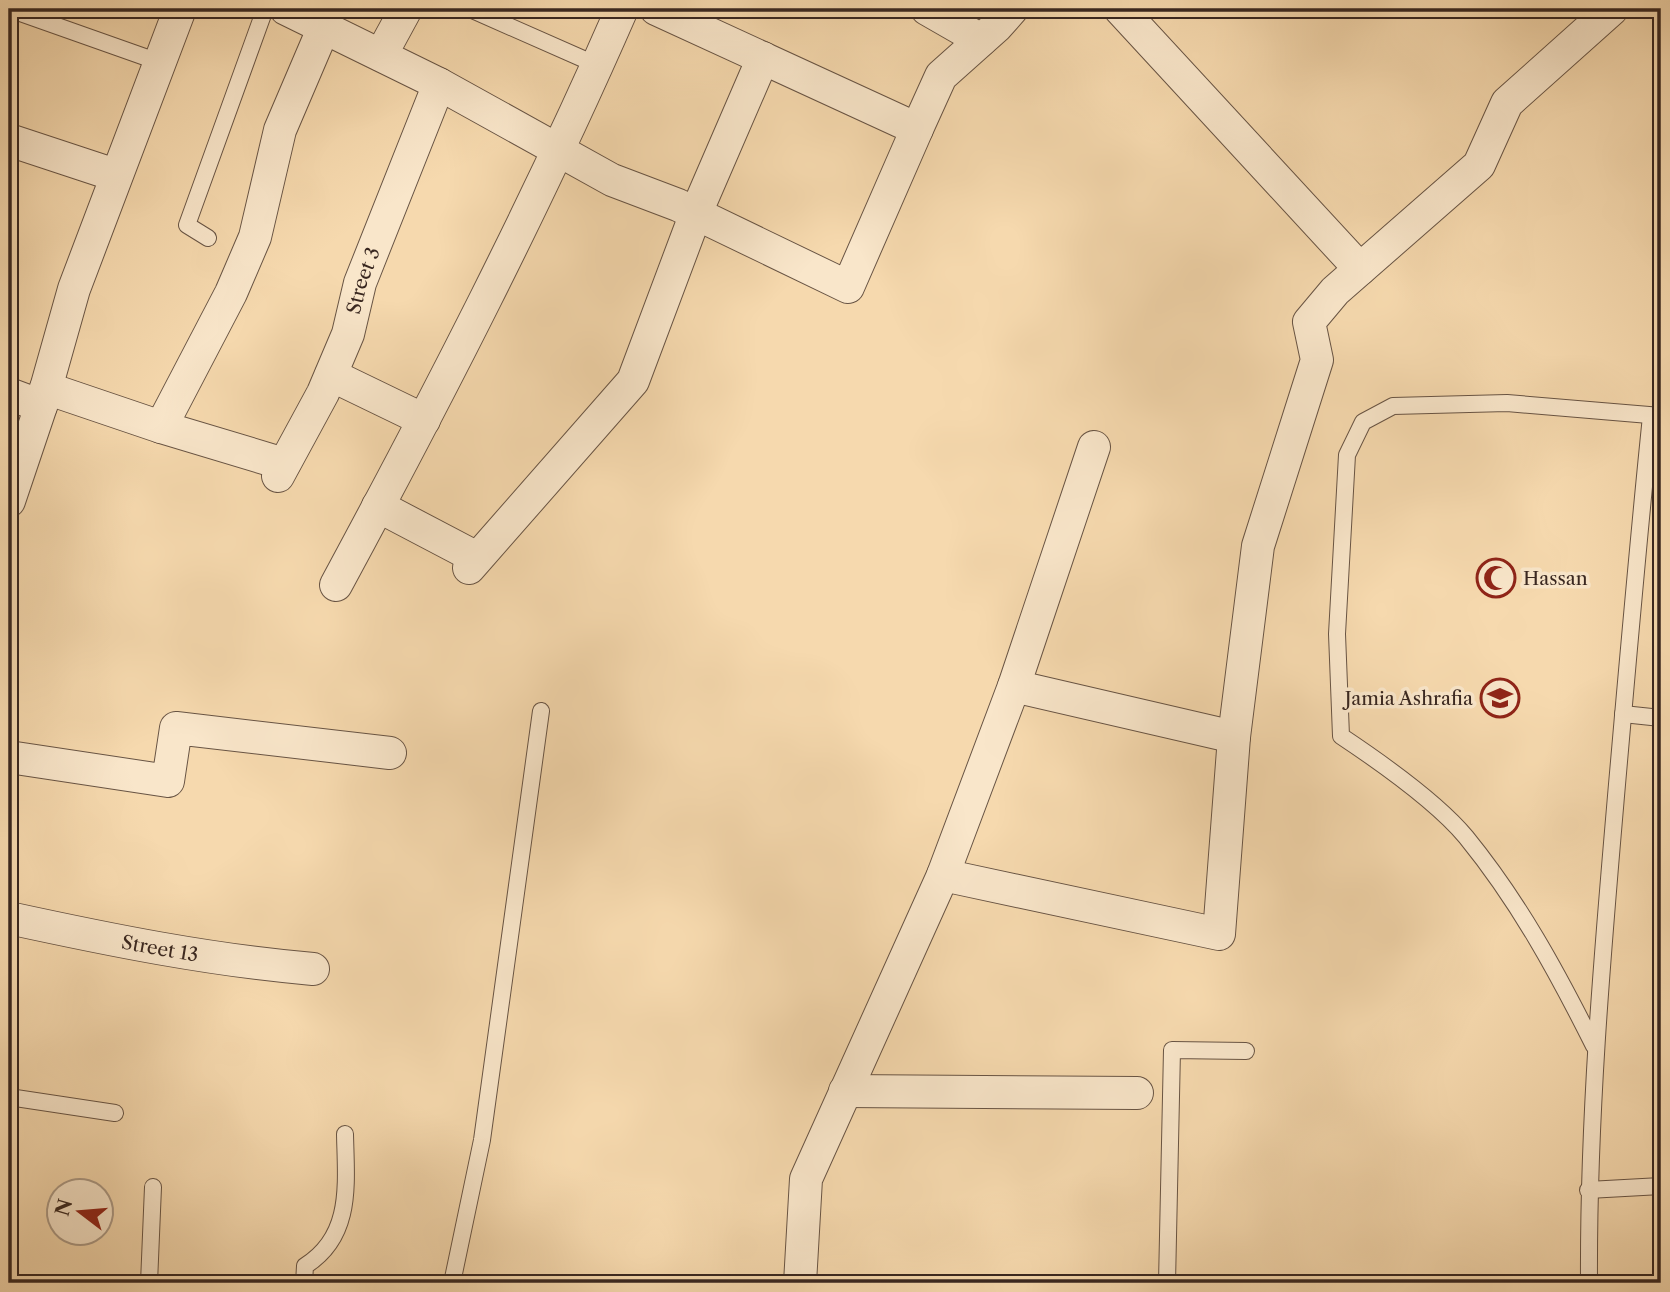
<svg xmlns="http://www.w3.org/2000/svg" width="1670" height="1292" font-family="'Libre Caslon Text',serif">
  <style>
    .lines { fill: none; stroke-linecap: round; stroke-linejoin: round }
    .service-casing { stroke: #685444; stroke-width: 18 }
    .minor-casing { stroke: #685444; stroke-width: 34 }
    .service { stroke: #f9e6ca; stroke-width: 16 }
    .minor { stroke: #f9e6ca; stroke-width: 32 }
    .labels { text-anchor: middle; stroke-width: 7; stroke-linejoin: round; paint-order: stroke }
    .street-label { font-size: 19px; fill: #392720; stroke: #f9e6ca }
    .poi-label { font-size: 19px; fill: #392720; stroke: #f9e6ca; text-anchor: start }
  </style>
  <rect width="100%" height="100%" fill="#f6d9ae"/>
  <filter id="stains"><feTurbulence type="fractalNoise" baseFrequency=".00286" numOctaves="4"/><feColorMatrix values="0 0 0 0 .2 0 0 0 0 .09 0 0 0 0 .02 0 0 0 .5 -.17"/></filter>
  <radialGradient id="worn" r=".72"><stop offset=".6" stop-color="#630" stop-opacity="0"/><stop offset="1" stop-color="#630" stop-opacity=".3"/></radialGradient>
  <g class="lines">
    <defs>
      <g id="service">
        <polyline points="9,9 159,62"/>
        <polyline points="470,9 597,65"/>
        <polyline points="208,238 187,225 265,9"/>
        <polyline points="1623,714 1661,718"/>
        <path d="M1594,1046c-37,-74 -75,-144 -128,-209 -30,-36 -86,-75 -125,-101l-4,-102 10,-179 16,-33 30,-16 114,-3 154,13"/>
        <polyline points="9,1097 115,1113"/>
        <polyline points="1588,1190 1661,1186"/>
        <polyline points="149,1283 153,1187"/>
        <path d="M304,1283l1,-17c48,-30 41,-82 40,-132"/>
        <polyline points="452,1283 482,1140 541,711"/>
        <polyline points="1167,1283 1172,1050 1246,1051"/>
        <path d="M1589,1283c-1,-163 13,-324 27,-487 11,-127 22,-253 35,-380"/>
      </g>
      <g id="minor">
        <polyline points="286,9 439,84 612,180 678,205 848,287 917,129 656,9"/>
        <polyline points="927,9 981,40"/>
        <polyline points="1120,9 1360,269"/>
        <polyline points="381,55 406,9"/>
        <polyline points="917,129 941,76 997,26 1012,9"/>
        <polyline points="9,140 115,175"/>
        <polyline points="331,375 424,420"/>
        <polyline points="46,388 161,427 231,293 255,237 280,130 324,27"/>
        <polyline points="9,394 41,406"/>
        <polyline points="161,427 284,464"/>
        <path id="s1" d="M278,476l45,-83 25,-59 12,-51 79,-199"/>
        <polyline points="9,501 41,406 74,289 180,9"/>
        <polyline points="378,506 477,558"/>
        <polyline points="469,568 633,381 696,213 763,58"/>
        <path d="M336,585c102,-189 200,-379 286,-576"/>
        <polyline points="1014,686 1234,737"/>
        <polyline points="9,757 168,781 176,728 390,753"/>
        <polyline points="943,875 1219,934 1234,737 1258,546 1317,360 1309,322 1335,291 1479,165 1507,103 1612,9"/>
        <path id="s2" d="M9,918c101,22 200,42 304,51"/>
        <polyline points="845,1091 1137,1093"/>
        <polyline points="800,1283 806,1179 943,875 1014,686 1094,447"/>
      </g>
    </defs>
    <!-- service casing -->
    <use href="#service" class="service-casing"/>
    <!-- minor casing -->
    <use href="#minor" class="minor-casing"/>
    <!-- service -->
    <use href="#service" class="service"/>
    <!-- minor -->
    <use href="#minor" class="minor"/>
  </g>
  <!-- icons -->
  <defs>
    <symbol id="mosque-ring" viewBox="-11 -11 22 22"><circle r="9.5" fill="#f9e6ca" stroke="#8f2418" stroke-width="1.5"/><path d="M3.5-4.9A6 6 0 1 0 3.5 4.9A5 5 0 1 1 3.5-4.9Z" fill="#8f2418"/></symbol>
    <symbol id="university-ring" viewBox="-11 -11 22 22"><circle r="9.5" fill="#f9e6ca" stroke="#8f2418" stroke-width="1.5"/><path d="M0-5L7-2L0 1L-7-2ZM-4 1L0 2.5L4 1V4Q0 6-4 4Z" fill="#8f2418"/></symbol>
  </defs>
  <g fill-rule="evenodd">
    <use href="#mosque-ring" x="1474" y="556" width="44" height="44"/>
    <use href="#university-ring" x="1478" y="676" width="44" height="44"/>
  </g>
  <g class="labels">
    <!-- street labels -->
    <g class="street-label">
      <text dy="7" stroke="none"><textPath href="#s1" startOffset="214">Street 3</textPath></text>
      <text dy="7" stroke="none"><textPath href="#s2" startOffset="154">Street 13</textPath></text>
    </g>
    <!-- poi labels -->
    <g class="poi-label">
      <text x="1523" y="585">Hassan</text>
      <text x="1473" y="705" text-anchor="end">Jamia Ashrafia</text>
    </g>
  </g>
  <!-- margin -->
  <rect width="1670" height="1292" fill="none" stroke="#f6d9ae" stroke-width="35"/>
  <rect x="10" y="10" width="1649" height="1271" fill="none" stroke="#392720" stroke-width="3.5"/>
  <rect x="18" y="18" width="1635" height="1257" fill="none" stroke="#392720" stroke-width="2"/>
  <!-- north arrow -->
  <g transform="translate(80 1212) rotate(286)"><circle r="33" fill="#f9e6ca" stroke="#ac9a86" stroke-width="2"/>
  <path d="M0-5L12 26L0 18L-12 26Z" fill="#8f2418"/>
  <text y="-10" font-size="19" font-weight="bold" text-anchor="middle" fill="#392720">N</text>
  </g>
  <rect width="100%" height="100%" filter="url(#stains)"/>
  <rect width="100%" height="100%" fill="url(#worn)"/>
</svg>
